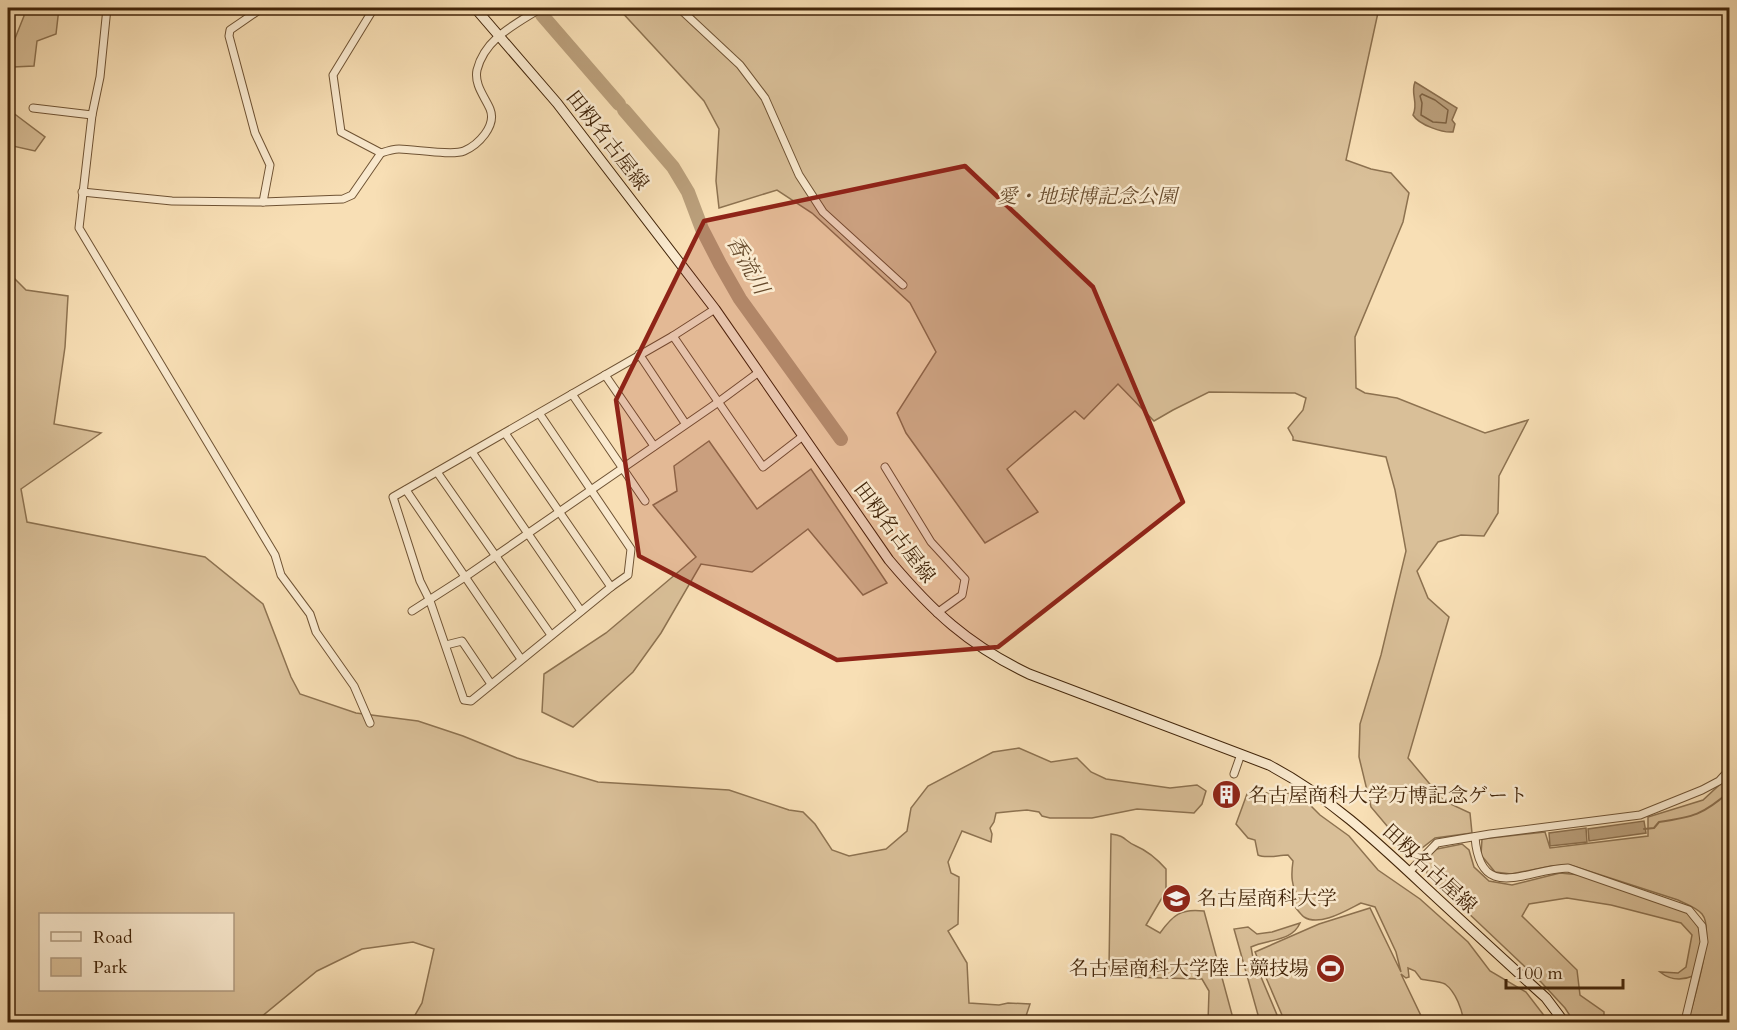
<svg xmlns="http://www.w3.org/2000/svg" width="1737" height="1030" font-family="Cardo,'Noto Serif JP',serif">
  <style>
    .green { fill: #d9bf98; stroke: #8d7250; stroke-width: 1.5; fill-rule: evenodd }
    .water { fill: #ba9f7b; stroke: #8a6e4d; stroke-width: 1.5 }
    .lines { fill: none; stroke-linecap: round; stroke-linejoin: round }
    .shore { stroke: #7e6242; stroke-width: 1.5 }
    .stream { stroke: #8a6e4d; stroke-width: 2 }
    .river { stroke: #ba9f7b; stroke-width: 14 }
    .street-casing { stroke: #6f5334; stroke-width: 9 }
    .secondary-casing { stroke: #412409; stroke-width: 11 }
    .street { stroke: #faeacf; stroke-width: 7 }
    .secondary { stroke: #faeacf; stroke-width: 9 }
    .marked { fill: #8f2418; fill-opacity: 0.2; stroke: #8f2418; stroke-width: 4.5; stroke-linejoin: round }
    .labels { text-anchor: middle; stroke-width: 5; stroke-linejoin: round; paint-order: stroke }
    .street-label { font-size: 20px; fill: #412409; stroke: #faeacf }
    .park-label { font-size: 20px; font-style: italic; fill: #674b2d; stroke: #faeacf }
    .poi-label { font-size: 20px; fill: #412409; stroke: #faeacf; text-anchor: start }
    .water-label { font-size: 21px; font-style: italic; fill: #65492b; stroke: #faeacf }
  </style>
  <rect width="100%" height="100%" fill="#f8dfb5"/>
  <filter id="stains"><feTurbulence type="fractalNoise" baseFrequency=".00333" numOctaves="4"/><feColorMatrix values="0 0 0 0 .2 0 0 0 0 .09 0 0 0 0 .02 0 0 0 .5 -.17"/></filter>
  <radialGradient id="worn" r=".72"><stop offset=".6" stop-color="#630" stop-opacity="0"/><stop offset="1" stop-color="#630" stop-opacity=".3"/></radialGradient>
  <!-- green -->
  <g class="green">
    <polygon points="23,8 59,8 56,34 37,41 34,66 13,67 8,77 8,56 24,16"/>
    <polygon points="618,8 1379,8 1346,160 1371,169 1391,173 1409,193 1403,222 1355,337 1356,388 1365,393 1397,398 1485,433 1528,420 1499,476 1498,513 1484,536 1461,535 1438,542 1417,571 1428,598 1449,617 1408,758 1444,801 1470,813 1472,833 1435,838 1422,848 1404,846 1371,807 1359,757 1360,724 1381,655 1406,551 1395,490 1386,457 1293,440 1293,437 1288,428 1303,410 1306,398 1295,393 1209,392 1173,410 1154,421 1118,384 1084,419 1075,411 1007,469 1038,512 985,543 906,433 897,413 936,352 910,303 812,213 777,190 719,208 716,181 719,129 704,101"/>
    <polygon points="8,109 45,137 35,151 8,145"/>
    <path d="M8,272l18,18 42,6 -3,51 -11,77 47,9 -80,56 6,33 178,35 58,47 28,73 9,17 56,19 62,8 45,15 54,22 81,24 131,8 60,20 14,2 12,12 17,26 17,6 37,-7 21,-18 4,-23 17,-22 65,-34 26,-4 32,14 26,-4 14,14 15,7 64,9 27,-3 9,6 -4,13 -8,9 -57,-4 -45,9h-42l-8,-2 -3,-4 -12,-2 -31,3 -2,9 -4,6 2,6 -1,8 -29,-11 -14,31 3,11 8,4 -1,47 -10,7 19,32 2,40 30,2 9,-2 22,1 -6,18h-613l11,-19 12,-54 -21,-7 -51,7 -45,22 -62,51h-247zM40,914h192v76h-192z"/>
    <polygon points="709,441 757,509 811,469 887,583 863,595 808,529 752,572 701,564 661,633 633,672 573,727 542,712 544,674 606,633 696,557 653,505 677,491 674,466"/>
    <path d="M1729,776v246h-41c5,-21 28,-91 14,-108 -6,-7 -16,-10 -24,-14l-108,-35 -19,1 -40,8 -16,-2 -14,-17 1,-16 63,-7 5,16 98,-12v-19l55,-17z"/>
    <path d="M1280,792l20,3 20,20 29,21 29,34 42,29 48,43 22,29 36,21 23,30h-85c-2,-12 -8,-30 -19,-38 -6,-3 -17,-3 -24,-5l-6,-8 -7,-3 1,9 -3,1 -5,-4 23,48h-139l-30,-70 64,-28 51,-16 31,64 -5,-20 -21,-45 -14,-4c-14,7 -41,24 -57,14 -4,-3 -7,-8 -10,-11v-5l5,-3c-8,-12 -8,-23 -6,-37l-5,-6c-10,0 -22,4 -30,0l-3,-15 -7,-2 -12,-14 11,-30z"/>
    <path d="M1111,834c16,2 13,7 25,12 12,5 21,13 30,23v22l-20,34 14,8c13,-18 21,-25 44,-22l30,111h-26l1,-31 -7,-12 -79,-2 -8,-3 -6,-6z"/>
    <path d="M1462,844l7,6 5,17 15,14 23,4 48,-12 21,2 104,36c26,24 16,35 8,65 -12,5 -23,4 -33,-4l18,1 8,-6 6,-32 -11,-12 -70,-18 -44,-7 -38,6 -7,12 55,54 3,25 24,17v10h-30l-9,-14 -24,-26 -114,-108 -1,-16 11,-9z"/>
    <path d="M1300,923c-8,19 -33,16 -49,24l2,11 27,64h-20l-26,-93 14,-2 9,7 15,-2z"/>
  </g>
  <!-- water -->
  <g class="water">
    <path d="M1415,82l42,26 -5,12 3,4 -2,8c-10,1 -34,-7 -40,-17 6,-12 -3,-21 2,-33z"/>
    <polygon points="1644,821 1646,833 1589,841 1588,829"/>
    <polygon points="1586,828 1587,842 1550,846 1549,833"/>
  </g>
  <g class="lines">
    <!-- shore -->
    <polygon class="shore" points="1422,94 1435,100 1448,110 1446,123 1433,122 1421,115 1422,103 1420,96"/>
    <!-- stream -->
    <path class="stream" d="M1644,829l10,-1 5,-6c34,-5 44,-7 71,-31"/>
    <!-- river -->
    <g class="river">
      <polyline points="542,15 619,104"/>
      <polyline points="624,110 673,167 688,192 702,229 720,264 740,299 841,439"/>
    </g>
    <defs>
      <g id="street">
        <polyline points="107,8 100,77 92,115 79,228 275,555 281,575 310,614 316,632 354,686 370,723"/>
        <polyline points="262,8 230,30 229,36 255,133 270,165 263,202"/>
        <path d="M374,8l-41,67 8,57 40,21c6,-2 12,-4 18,-4 15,0 53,7 65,2 14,-6 33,-25 26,-42 -5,-12 -16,-24 -13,-39 8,-32 39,-46 64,-62"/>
        <polyline points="679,8 740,65 765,98 799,175 823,212 903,285"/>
        <polyline points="33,108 92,115"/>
        <polyline points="82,192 172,201 263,202 343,199 352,195 381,153"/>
        <polyline points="673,336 763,467 803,436"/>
        <polyline points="639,354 685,423"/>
        <polyline points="605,375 654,446"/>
        <polyline points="572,394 645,501"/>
        <polyline points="539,413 631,549 628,575 611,587 471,701 464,700 430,601 420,581 393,497 673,336 715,309"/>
        <polyline points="505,433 611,587"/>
        <polyline points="472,452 581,611"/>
        <polyline points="885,467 931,542 965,579 962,595 937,613"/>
        <polyline points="437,472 551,635"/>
        <polyline points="406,490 521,659"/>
        <polyline points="412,611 465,577 717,403 759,372"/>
        <polyline points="446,645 462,641 491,684"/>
        <polyline points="1234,774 1241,754"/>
        <path d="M1475,837c5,67 51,32 93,31l121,42 13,16 2,16 -19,79"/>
        <polyline points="1409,872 1437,843 1490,834 1640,815 1702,790 1719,781 1730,769"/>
      </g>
      <path id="secondary" d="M475,8l82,95 158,206 174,251c43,51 79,85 140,114l240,91c59,31 106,75 155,121 40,37 81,75 122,112l18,24"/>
    </defs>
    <!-- street casing -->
    <use href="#street" class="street-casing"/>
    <!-- secondary casing -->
    <use href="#secondary" class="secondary-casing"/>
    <!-- street -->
    <use href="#street" class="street"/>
    <!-- secondary -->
    <use href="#secondary" class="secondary"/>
  </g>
  <!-- marked area -->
  <path class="marked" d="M965,166l128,121 90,215 -185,145 -161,13 -198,-104 -23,-156 88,-179z"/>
  <!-- icons -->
  <defs>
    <symbol id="building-disc" viewBox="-11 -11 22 22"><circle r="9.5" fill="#8f2418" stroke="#faeacf"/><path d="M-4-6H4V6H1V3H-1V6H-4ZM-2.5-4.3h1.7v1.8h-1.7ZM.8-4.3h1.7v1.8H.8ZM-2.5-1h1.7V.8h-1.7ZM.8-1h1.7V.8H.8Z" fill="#fff"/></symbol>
    <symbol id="university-disc" viewBox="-11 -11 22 22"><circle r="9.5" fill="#8f2418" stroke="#faeacf"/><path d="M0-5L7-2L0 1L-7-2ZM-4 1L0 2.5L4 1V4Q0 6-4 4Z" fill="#fff"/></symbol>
    <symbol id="stadium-disc" viewBox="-11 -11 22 22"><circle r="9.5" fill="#8f2418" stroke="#faeacf"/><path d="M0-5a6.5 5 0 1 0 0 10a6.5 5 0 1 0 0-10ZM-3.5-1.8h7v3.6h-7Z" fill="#fff"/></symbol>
  </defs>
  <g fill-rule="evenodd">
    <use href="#building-disc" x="1210" y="778" width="33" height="33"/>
    <use href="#university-disc" x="1160" y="882" width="33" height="33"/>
    <use href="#stadium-disc" x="1314" y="952" width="33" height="33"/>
  </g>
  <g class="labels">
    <!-- street labels -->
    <g class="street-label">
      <text transform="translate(608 140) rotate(52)" y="7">田籾名古屋線</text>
      <text transform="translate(895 532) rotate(53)" y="7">田籾名古屋線</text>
      <text transform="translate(1430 868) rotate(43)" y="7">田籾名古屋線</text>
    </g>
    <!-- park labels -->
    <g class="park-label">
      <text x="1087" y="203">愛・地球博記念公園</text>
    </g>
    <!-- poi labels -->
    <g class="poi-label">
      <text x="1248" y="802">名古屋商科大学万博記念ゲート</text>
      <text x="1197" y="905">名古屋商科大学</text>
      <text x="1309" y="975" text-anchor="end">名古屋商科大学陸上競技場</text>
    </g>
    <!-- water labels -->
    <g class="water-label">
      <text transform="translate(748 265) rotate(61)" y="7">香流川</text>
    </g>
  </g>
  <!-- margin -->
  <rect width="1737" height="1030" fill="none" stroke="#f8dfb5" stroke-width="30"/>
  <rect x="9" y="9" width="1719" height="1012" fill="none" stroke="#412409" stroke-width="3"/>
  <rect x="15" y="15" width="1707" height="1000" fill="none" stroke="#412409" stroke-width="1.5"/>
  <!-- legend -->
  <rect x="39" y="913" width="195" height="78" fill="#faeacf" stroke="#b09b80" stroke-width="1.5"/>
  <rect x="51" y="932" width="30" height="9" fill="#faeacf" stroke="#b09b80" stroke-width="1.5"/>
  <text x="93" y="943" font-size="18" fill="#412409">Road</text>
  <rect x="51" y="958" width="30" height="18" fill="#d9bf98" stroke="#b09b80" stroke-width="1.5"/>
  <text x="93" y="973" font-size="18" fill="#412409">Park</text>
  <!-- scale -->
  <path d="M1506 979v9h117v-9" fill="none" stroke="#412409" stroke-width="3"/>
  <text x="1515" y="979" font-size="18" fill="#412409" stroke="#faeacf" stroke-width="4.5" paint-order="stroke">100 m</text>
  <rect width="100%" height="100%" filter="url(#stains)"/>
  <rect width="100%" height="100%" fill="url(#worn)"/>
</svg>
